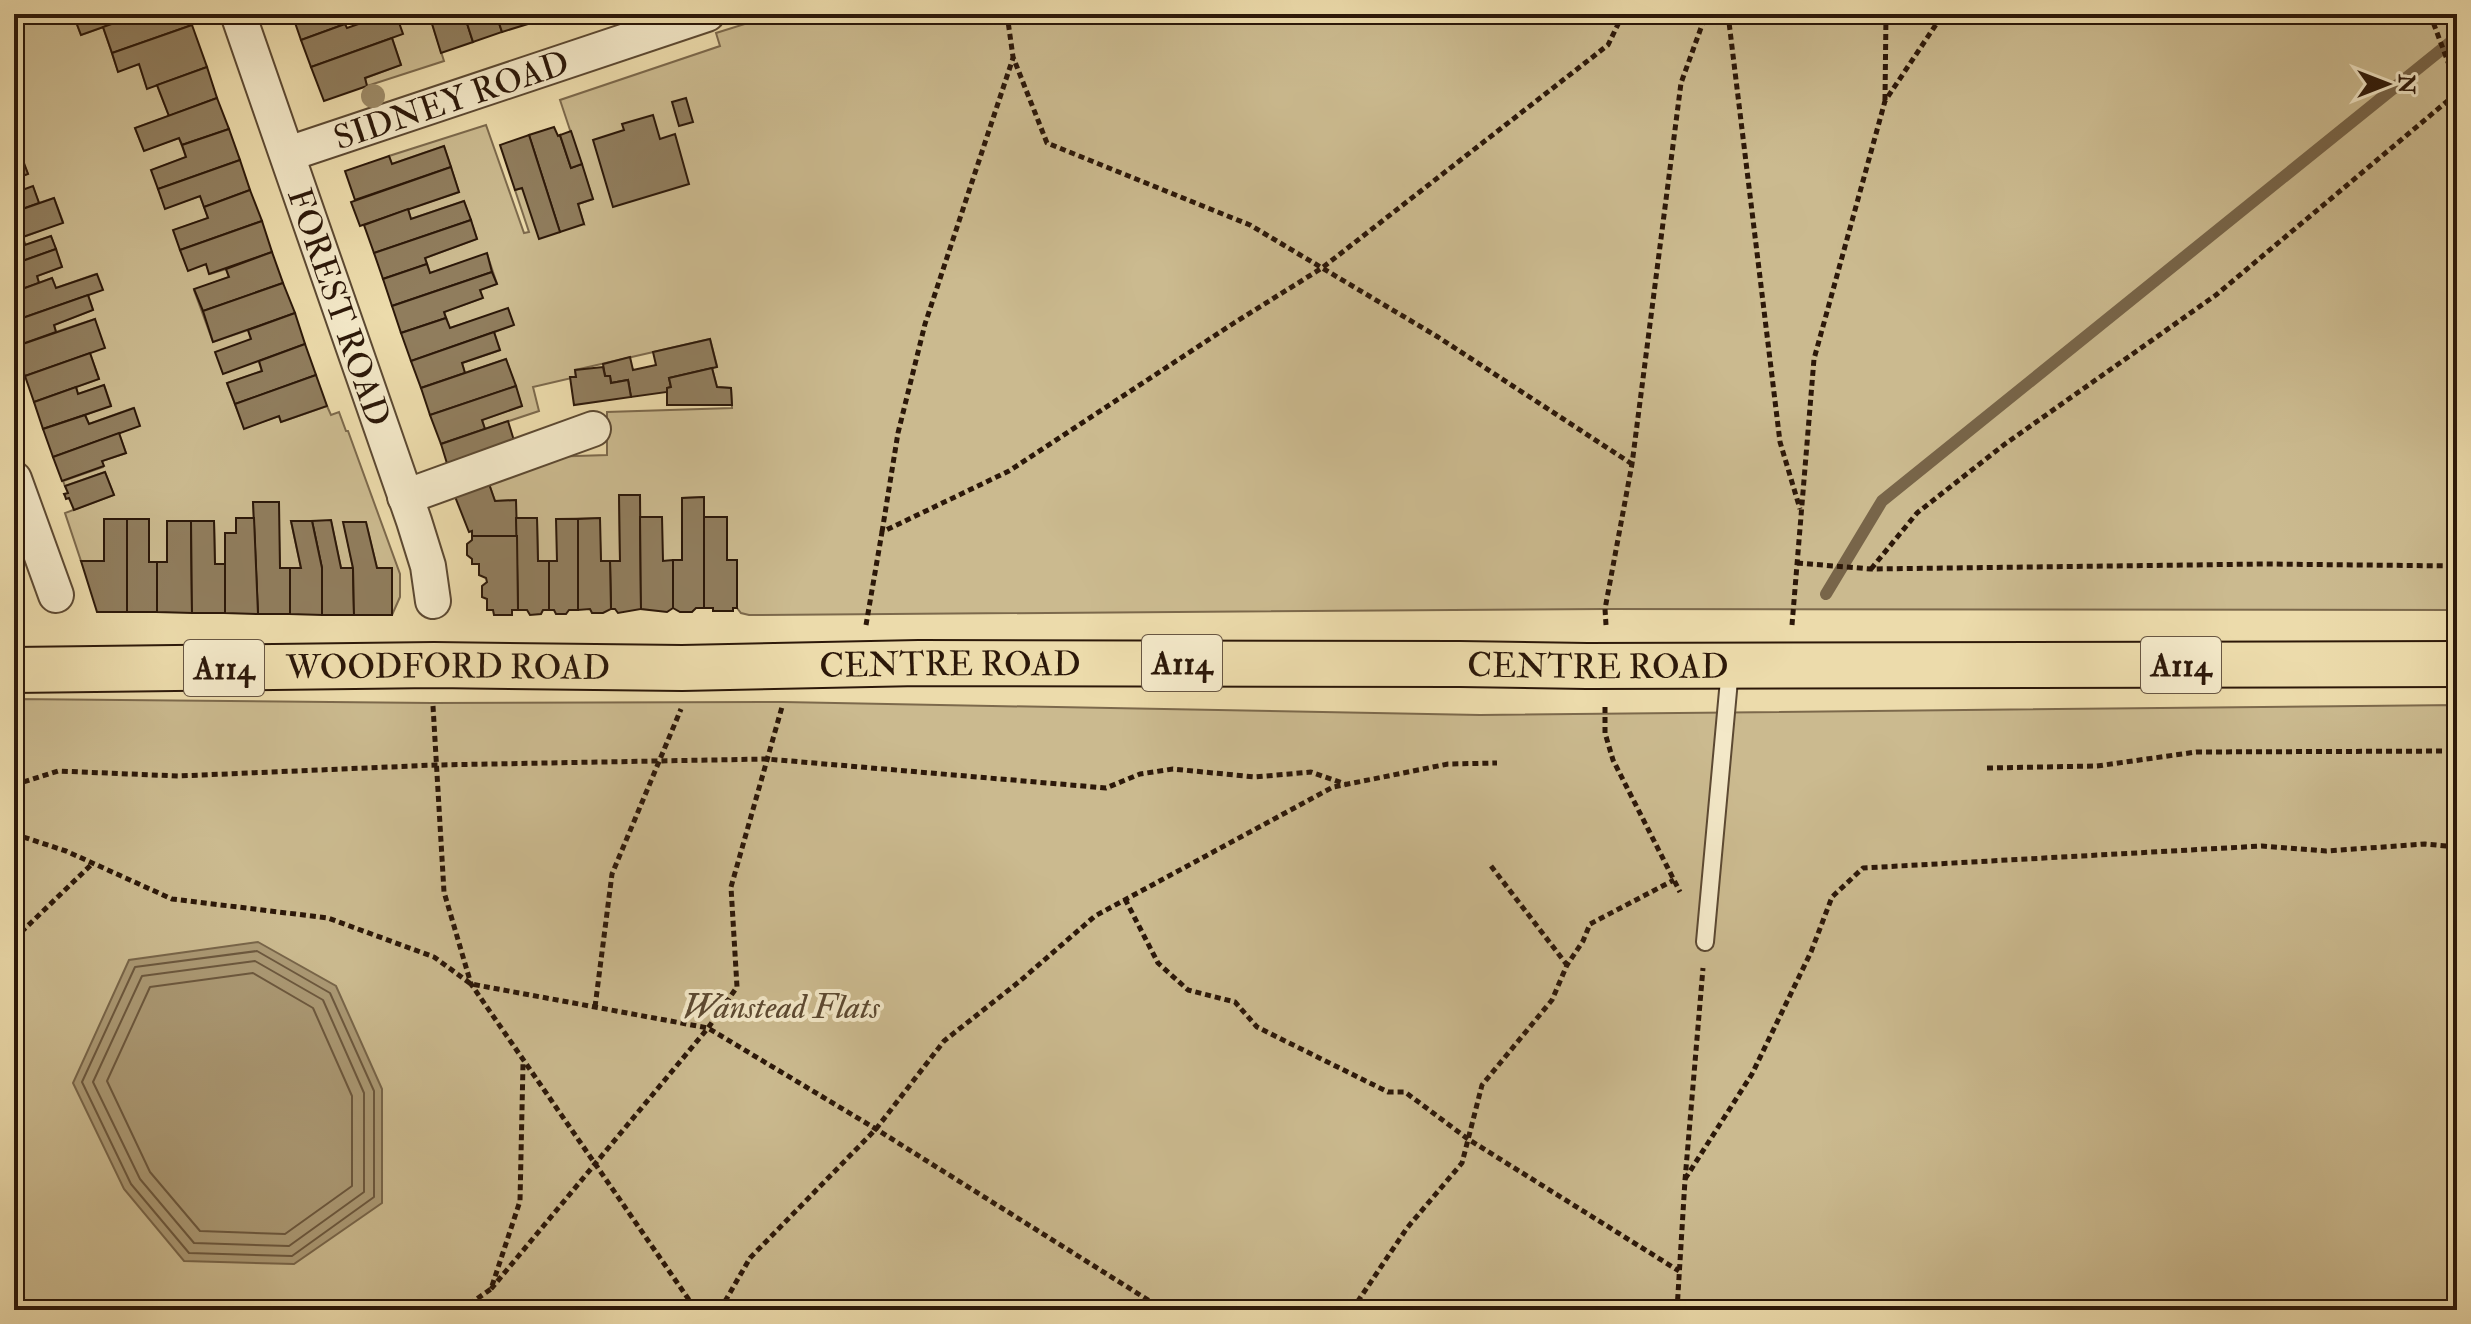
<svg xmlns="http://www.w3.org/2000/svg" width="2471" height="1324" font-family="'IM FELL Double Pica',serif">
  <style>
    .green { fill: #cbba8f; stroke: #7c694c; stroke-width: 2 }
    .water { fill: #ab9974; stroke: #786549; stroke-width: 2 }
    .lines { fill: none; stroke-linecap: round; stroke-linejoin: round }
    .shore { stroke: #6c583e; stroke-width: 2 }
    .stream { stroke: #786549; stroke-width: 12 }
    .building { fill: #907d5d; stroke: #2c1809; stroke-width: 2 }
    .service-casing { stroke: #5c4932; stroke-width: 20 }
    .minor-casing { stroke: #5c4932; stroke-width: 38 }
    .primary-casing { stroke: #2c1809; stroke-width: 48 }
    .path { stroke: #2c1809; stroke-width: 5; stroke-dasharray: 6 4; stroke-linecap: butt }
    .service { stroke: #f3e8c8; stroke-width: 16 }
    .minor { stroke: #f3e8c8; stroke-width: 34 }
    .primary { stroke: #ecdbab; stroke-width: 44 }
    .tree { fill: #9d8b68 }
    .labels { text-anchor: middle; stroke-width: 8; stroke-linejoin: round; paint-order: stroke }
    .shield { fill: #f3e8c8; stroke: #685642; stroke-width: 2 }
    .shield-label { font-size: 32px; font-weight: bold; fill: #2c1809 }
    .street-label { font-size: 34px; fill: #2c1809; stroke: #f3e8c8 }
    .park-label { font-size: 34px; font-style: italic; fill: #5c4931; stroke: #f3e8c8 }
  </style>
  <rect width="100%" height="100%" fill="#ecdbab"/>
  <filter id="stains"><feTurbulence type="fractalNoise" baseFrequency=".0025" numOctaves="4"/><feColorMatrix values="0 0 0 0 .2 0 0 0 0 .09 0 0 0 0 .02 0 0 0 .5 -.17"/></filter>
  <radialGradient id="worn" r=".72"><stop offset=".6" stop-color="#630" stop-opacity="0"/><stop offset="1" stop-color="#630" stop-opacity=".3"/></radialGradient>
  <!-- green -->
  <g class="green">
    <polygon points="14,14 73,14 81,35 103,27 118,71 139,64 147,88 157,85 169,116 135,128 144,150 179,138 186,157 152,170 165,208 200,196 208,218 174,230 188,270 206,264 210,274 226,269 229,277 194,290 213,342 248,330 262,371 227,383 244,428 279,416 281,422 327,406 331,415 339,412 346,431 348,431 400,574 400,597 392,615 392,568 377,568 366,523 344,523 353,568 341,568 331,521 291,521 301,568 280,568 278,502 253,502 254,518 236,518 236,533 225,533 225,564 215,564 214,521 167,521 167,562 149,562 148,519 104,519 104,561 81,561 65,513 114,495 105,472 65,486 63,481 103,467 102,461 126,453 119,433 139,425 133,408 89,424 85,415 111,405 104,385 78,394 76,387 99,379 90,353 95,319 56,332 54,325 93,310 88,295 102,289 96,274 56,288 52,278 39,283 37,276 62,267 51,236 25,245 23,237 63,222 54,198 39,203 33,187 14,193 14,179 28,174 14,142"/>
    <polygon points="396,14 429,14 444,61 367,86 365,78 401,65 392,38"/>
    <polygon points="777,14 2457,14 2457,610 1605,609 749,615 741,613 737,608 737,560 727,560 704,517 703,497 682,498 682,560 663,561 640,517 639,495 619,496 620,561 601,561 599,518 557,519 557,561 538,561 537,519 516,518 515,500 495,501 488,481 546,457 607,455 607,412 732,408 731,388 717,387 712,368 717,366 710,339 575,370 576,377 533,387 539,411 485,429 482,420 522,406 506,359 465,373 462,363 500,350 494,332 513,325 508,309 450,328 444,312 482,298 480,290 497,284 487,254 430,273 425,258 477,239 464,201 411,219 408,209 459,192 444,146 392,164 389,156 486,125 524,233 529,232 515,190 522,188 584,224 578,204 593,199 560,100 720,46 716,33"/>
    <polygon points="14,699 432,703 783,702 1480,715 2457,705 2457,1310 14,1310"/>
  </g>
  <!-- water -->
  <polygon class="water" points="258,942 336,986 382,1089 382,1203 294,1264 184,1261 124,1189 73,1083 129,960"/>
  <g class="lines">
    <!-- shore -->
    <g class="shore">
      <polygon points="257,951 330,993 374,1091 374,1197 292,1256 189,1253 131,1184 82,1082 135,967"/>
      <polygon points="255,961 323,1000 364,1093 364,1192 289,1246 194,1243 140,1179 93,1082 142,976"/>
      <polygon points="253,973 313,1008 352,1096 352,1186 285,1234 200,1231 150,1172 107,1081 150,987"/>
    </g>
    <!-- stream -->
    <polyline class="stream" points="1826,594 1882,501 2457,37"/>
  </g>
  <!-- building -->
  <g class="building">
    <polygon points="73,14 140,14 81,35"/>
    <polygon points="140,14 188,14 192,25 112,53 103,27"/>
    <polygon points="292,14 359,14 343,20 345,24 301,40"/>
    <polygon points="387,14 396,14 403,34 311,67 301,40 345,24 347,28"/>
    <polygon points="429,14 464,14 473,42 441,53"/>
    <polygon points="464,14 496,14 502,32 473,42"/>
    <polygon points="496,14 528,14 531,23 502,32"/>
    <polygon points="192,25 207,67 147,89 139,64 118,72 112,53"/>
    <polygon points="392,38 401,65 365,78 367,86 324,101 311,67"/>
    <polygon points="207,67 217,98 169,116 157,85"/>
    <polygon points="217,98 229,129 182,145 179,138 144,151 135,128"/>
    <polygon points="686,98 693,122 679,126 672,102"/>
    <polygon points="653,115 660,139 675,134 689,184 613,207 593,140 624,130 622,124"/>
    <polygon points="554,127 558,136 560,135 571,168 582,164 593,199 578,204 584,224 560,232 529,135"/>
    <polygon points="229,129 240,160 158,189 151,170 186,157 182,145"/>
    <polygon points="571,131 582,164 571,168 560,135"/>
    <polygon points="529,135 560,232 539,239 522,188 515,190 500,145"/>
    <polygon points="444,146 451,167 355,200 345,171 389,156 392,164"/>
    <polygon points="21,155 28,174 14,179 14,157"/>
    <polygon points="240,160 250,190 204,207 200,196 165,209 158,189"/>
    <polygon points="451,167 459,192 360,226 351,202"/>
    <polygon points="33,186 39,203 14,212 14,193"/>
    <polygon points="250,190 262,221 180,250 173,230 208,218 204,207"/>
    <polygon points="54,198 63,223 14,240 14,212"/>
    <polygon points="464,201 471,220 374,253 364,225 408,209 411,219"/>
    <polygon points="471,220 477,239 425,258 427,264 383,279 374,253"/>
    <polygon points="262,221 272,252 209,274 206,264 188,271 180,250"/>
    <polygon points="51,236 56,249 14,264 14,240 23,237 25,245"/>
    <polygon points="56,249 62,267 37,276 39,283 14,292 14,264"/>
    <polygon points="272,252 283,283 203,311 194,289 229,277 226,269"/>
    <polygon points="487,253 492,272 392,306 383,279 427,264 430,273"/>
    <polygon points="492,272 497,284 480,290 483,298 444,312 446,318 401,333 392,306"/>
    <polygon points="97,274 103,290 14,321 14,292 52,278 56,288"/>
    <polygon points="283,283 295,313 213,342 203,311"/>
    <polygon points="88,295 93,310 54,325 56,332 14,347 14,321"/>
    <polygon points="508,308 514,325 411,361 401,333 446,318 450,328"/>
    <polygon points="295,313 305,344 223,374 215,352 251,339 248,330"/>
    <polygon points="95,319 105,348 25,376 14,347"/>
    <polygon points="494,332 500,350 462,363 465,373 421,388 411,361"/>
    <polygon points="710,339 717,367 669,378 671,387 667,388 667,392 631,397 628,380 611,383 610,376 605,376 603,364 630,357 633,370 656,365 653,352"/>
    <polygon points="305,344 316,375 235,404 227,383 262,371 259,361"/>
    <polygon points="90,353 99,379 34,402 25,376"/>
    <polygon points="506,359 516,386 430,415 421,388"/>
    <polygon points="603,367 605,376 610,376 611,383 628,380 631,397 574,405 570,377 576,377 575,370"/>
    <polygon points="712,368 717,387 731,388 732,405 667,405 667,388 671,387 669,378"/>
    <polygon points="316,375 327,406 281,422 279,416 244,429 235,404"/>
    <polygon points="104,385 111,406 43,429 34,402 76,387 78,394"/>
    <polygon points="516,386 522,406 482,420 485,429 441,444 430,415"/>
    <polygon points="134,408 140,426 53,457 43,429 85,415 89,424"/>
    <polygon points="508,421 516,447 449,470 441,444"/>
    <polygon points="119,433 126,453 102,461 104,466 62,481 53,457"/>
    <polygon points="105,472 114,495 74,510 69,498 66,499 65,496 64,494 68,493 65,486"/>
    <polygon points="488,481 495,501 516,500 517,536 472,536 472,531 469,532 454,494"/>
    <polygon points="619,495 640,495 641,609 618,613 615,609 611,609 610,561 620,561"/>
    <polygon points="704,497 704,608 696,608 692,612 680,612 673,608 673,560 682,560 682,498"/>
    <polygon points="253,502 279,502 280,568 290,568 290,614 258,614"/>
    <polygon points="640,517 662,517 663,561 673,560 673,608 667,612 641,609"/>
    <polygon points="704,517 727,517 727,560 737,560 737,608 733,608 733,611 713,611 713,608 704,608"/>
    <polygon points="236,518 254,518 258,614 225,613 225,533 236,533"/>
    <polygon points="516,518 537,518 538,561 549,561 549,610 543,610 541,614 530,615 527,610 518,610"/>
    <polygon points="600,518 601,561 610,561 611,609 603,613 592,613 590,609 578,610 578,519"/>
    <polygon points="104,519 127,519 127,612 97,612 81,561 104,561"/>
    <polygon points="127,519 149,519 149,562 157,562 157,612 127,612"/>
    <polygon points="556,519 578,519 578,610 569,610 566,614 556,614 554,610 549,610 549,561 557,561"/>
    <polygon points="331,520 341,568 353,568 354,615 322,615 322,568 312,521"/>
    <polygon points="167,521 191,521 192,613 157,612 157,562 167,562"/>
    <polygon points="191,521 214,521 215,564 225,564 225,613 192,613"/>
    <polygon points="291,521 312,521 322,568 322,615 290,614 290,568 301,568"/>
    <polygon points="343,522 366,522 377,568 392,568 392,615 354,615 353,568"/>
    <polygon points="472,536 517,536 518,610 512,610 512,615 494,615 493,610 487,610 487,599 482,597 482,586 487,582 486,578 479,575 479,564 472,564 472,559 467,555 467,544 472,540"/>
  </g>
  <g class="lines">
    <defs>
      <polyline id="service" points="1705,942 1730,669"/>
      <g id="minor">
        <path id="s1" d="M238,14l176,507 14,45 5,35"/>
        <path id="s2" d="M288,154l419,-140"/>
        <polyline points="14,479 56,595"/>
        <polyline points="405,497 593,429"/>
      </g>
      <g id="primary">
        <path id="s3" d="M14,670l420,-5 248,3 237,-5 541,1 127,2 870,-2"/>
      </g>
    </defs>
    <!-- service casing -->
    <use href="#service" class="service-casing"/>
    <!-- minor casing -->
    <use href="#minor" class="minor-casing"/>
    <!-- primary casing -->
    <use href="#primary" class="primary-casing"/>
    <!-- path -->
    <g class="path">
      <polyline points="1007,14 1013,57 1047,143 1250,225 1438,337 1632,464"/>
      <polyline points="1728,14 1780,442 1800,509"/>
      <polyline points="2430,14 2457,86"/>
      <polyline points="1885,100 1886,14"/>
      <polyline points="882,532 898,433 925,324 1013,58"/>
      <polyline points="1797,563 1871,569 2266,564 2457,566"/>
      <polyline points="1871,569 1917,513 2005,444 2216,295 2457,93"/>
      <polyline points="866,625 882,532 1009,471 1234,323 1322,268 1608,45 1623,14"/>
      <polyline points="1606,625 1605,609 1632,464 1681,83 1706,14"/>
      <polyline points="1792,625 1814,359 1885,101 1943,14"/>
      <polyline points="433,706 444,892 471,984 696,1310"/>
      <polyline points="1605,707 1605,733 1613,760 1680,892"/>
      <polyline points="1987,768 2097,766 2196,752 2457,751"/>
      <polyline points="14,785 58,771 178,776 436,765 767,759 1106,788 1140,774 1173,769 1255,777 1311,772 1345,784"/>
      <polyline points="14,834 66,851 172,899 328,918 434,957 471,984 708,1028 876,1129 1164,1310"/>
      <polyline points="1491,866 1567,965"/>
      <polyline points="1125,899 1158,963 1188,990 1235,1002 1257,1027 1388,1092 1405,1092 1468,1139 1679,1271"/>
      <polyline points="14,939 93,863"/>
      <polyline points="595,1007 612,874 681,709"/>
      <polyline points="1685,1179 1752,1074 1811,952 1832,897 1863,868 2262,846 2326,851 2425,844 2457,847"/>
      <polyline points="14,1286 31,1310"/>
      <polyline points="491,1289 708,1028 737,987 731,887 782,707"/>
      <polyline points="461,1310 491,1289 520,1201 523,1064"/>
      <polyline points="720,1310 750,1258 876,1129 944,1041 1020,981 1095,916 1333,787 1448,764 1497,763"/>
      <polyline points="1352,1310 1407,1228 1462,1163 1482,1085 1552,1000 1567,965 1583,941 1590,924 1674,880"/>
      <polyline points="1677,1310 1685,1180 1703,968"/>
    </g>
    <!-- service -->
    <use href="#service" class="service"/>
    <!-- minor -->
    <use href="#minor" class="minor"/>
    <!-- primary -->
    <use href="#primary" class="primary"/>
  </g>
  <!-- trees -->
  <circle class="tree" cx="373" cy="96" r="12"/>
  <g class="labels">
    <!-- shield labels -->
    <g class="shield">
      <rect x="1142" y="635" width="80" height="56" rx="6"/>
      <rect x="2141" y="637" width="80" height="56" rx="6"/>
      <rect x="184" y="640" width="80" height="56" rx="6"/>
    </g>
    <g class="shield-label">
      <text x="1182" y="674">A114</text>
      <text x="2181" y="676">A114</text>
      <text x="224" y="679">A114</text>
    </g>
    <!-- street labels -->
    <g class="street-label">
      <text dy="12" stroke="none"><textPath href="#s2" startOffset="172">SIDNEY ROAD</textPath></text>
      <text dy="12" stroke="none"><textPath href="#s1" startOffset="310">FOREST ROAD</textPath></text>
      <text dy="12" stroke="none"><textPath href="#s3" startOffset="936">CENTRE ROAD</textPath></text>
      <text dy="12" stroke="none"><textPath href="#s3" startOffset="1584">CENTRE ROAD</textPath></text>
      <text dy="12" stroke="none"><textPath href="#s3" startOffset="434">WOODFORD ROAD</textPath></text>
    </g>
    <!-- park labels -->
    <g class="park-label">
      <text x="781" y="1018">Wanstead Flats</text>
    </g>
  </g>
  <!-- margin -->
  <rect width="2471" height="1324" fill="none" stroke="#ecdbab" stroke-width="48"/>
  <rect x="16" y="16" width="2439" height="1292" fill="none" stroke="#2c1809" stroke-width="4"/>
  <rect x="24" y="24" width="2423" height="1276" fill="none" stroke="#2c1809" stroke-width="2"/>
  <!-- north arrow -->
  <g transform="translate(2387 84) rotate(90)" stroke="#f3e8c8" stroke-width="6" paint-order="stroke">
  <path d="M0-6L14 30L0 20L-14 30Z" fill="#2c1809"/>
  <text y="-12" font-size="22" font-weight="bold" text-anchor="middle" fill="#2c1809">N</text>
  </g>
  <rect width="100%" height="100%" filter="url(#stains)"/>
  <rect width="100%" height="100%" fill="url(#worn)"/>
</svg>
